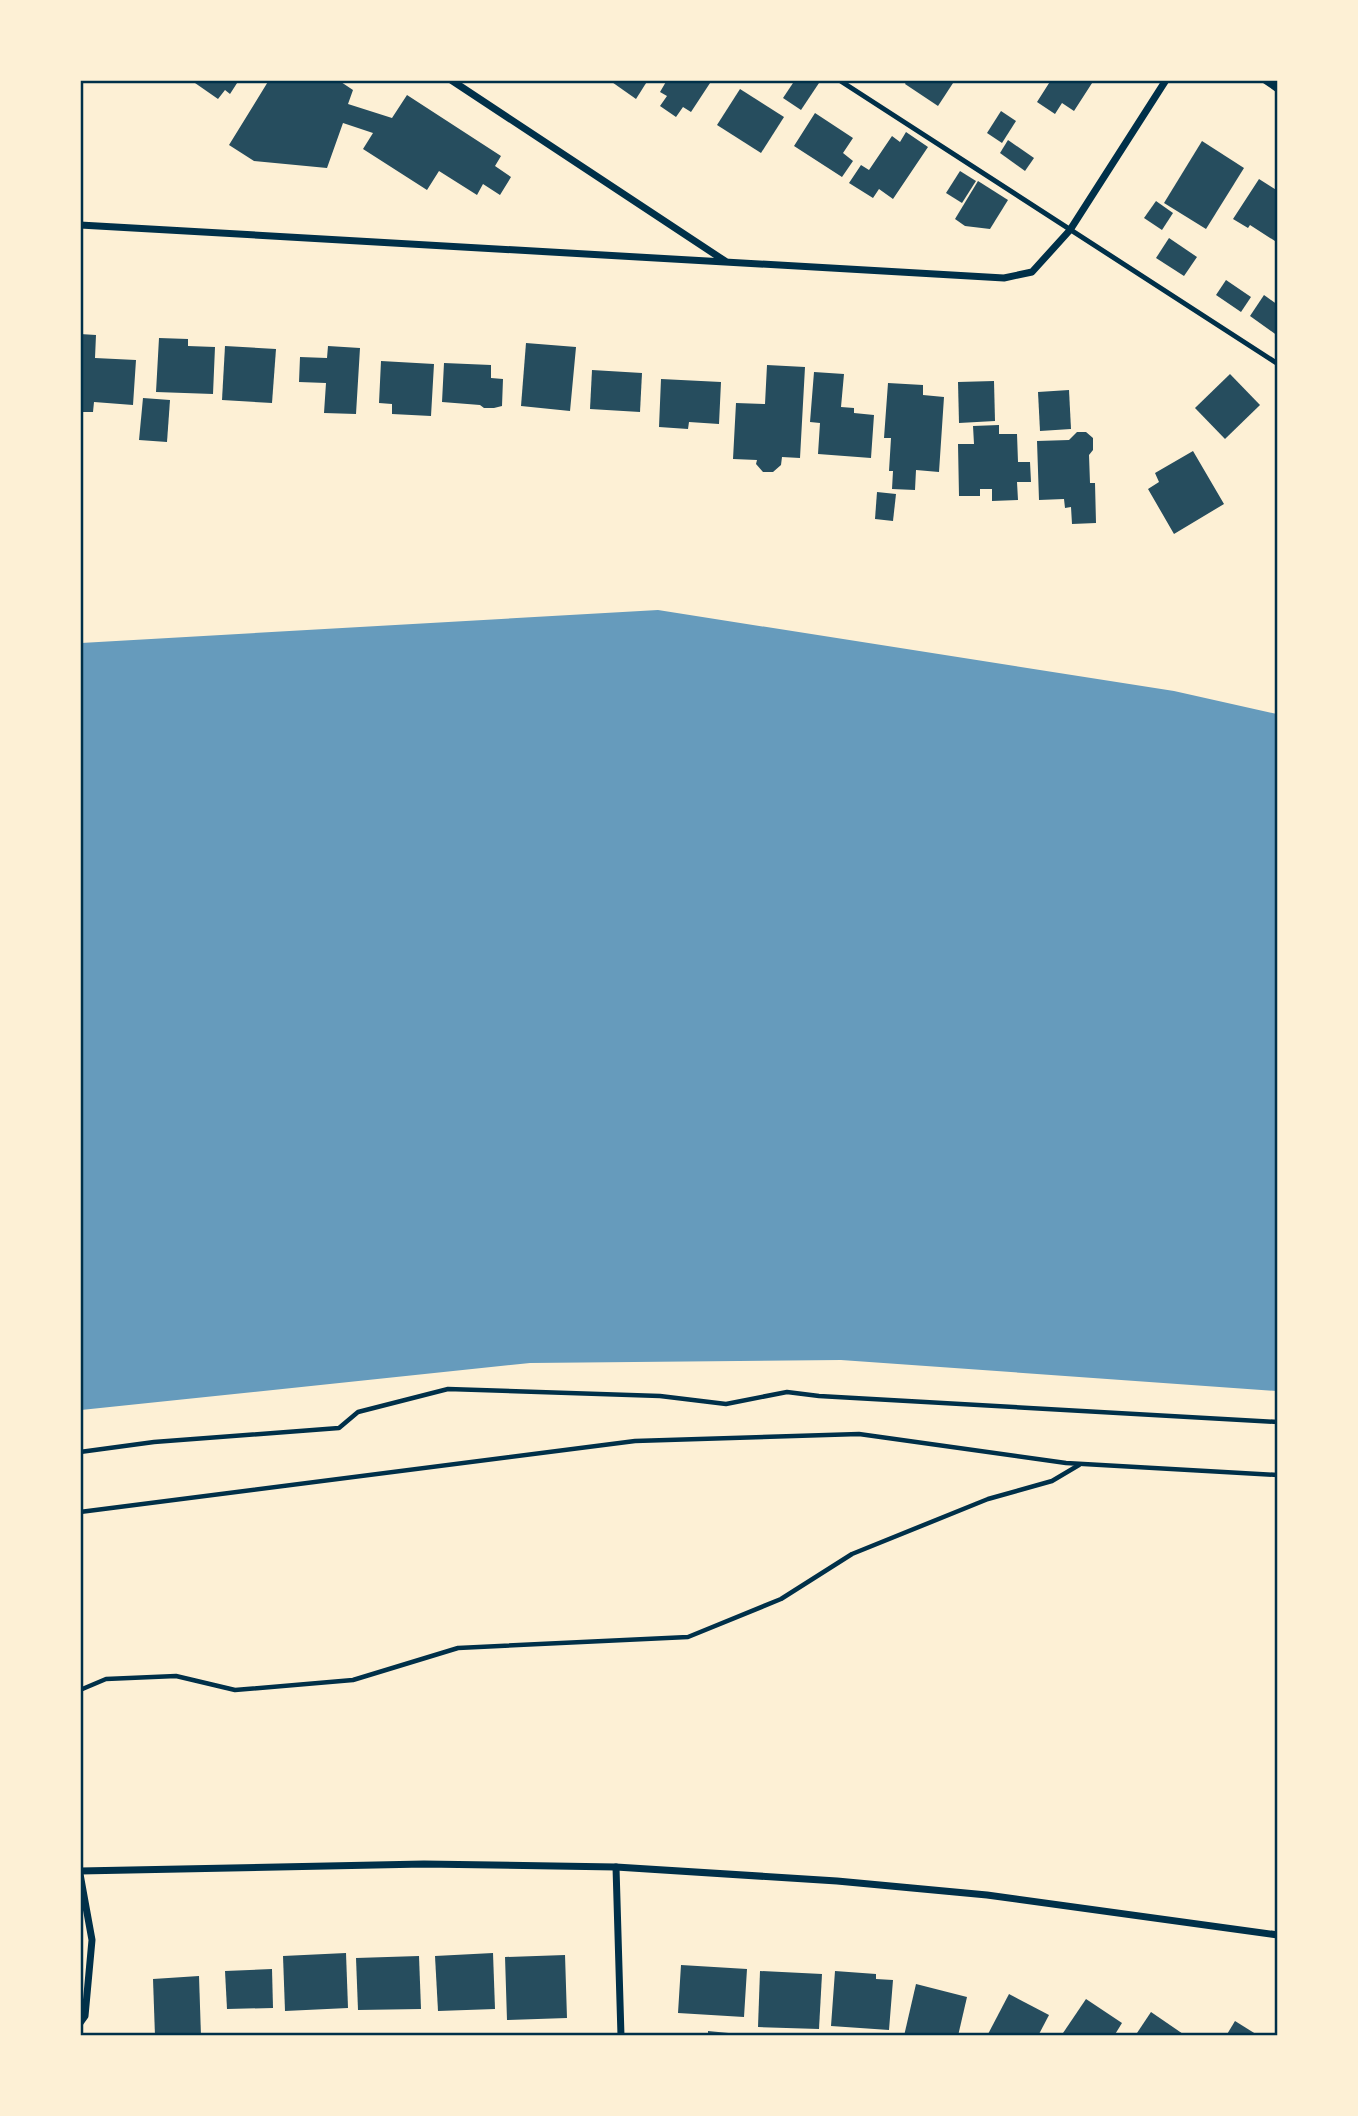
<svg xmlns="http://www.w3.org/2000/svg" width="1358" height="2116" font-family="'Alegreya Sans',sans-serif">
  <style>
    .water { fill: #669bbc }
    .building { fill: #264d5e }
    .lines { fill: none; stroke-linecap: round; stroke-linejoin: round }
    .path { stroke: #003049; stroke-width: 4.5 }
    .service { stroke: #003049; stroke-width: 5 }
    .minor { stroke: #003049; stroke-width: 7 }
    .neatline { fill: none; stroke: #003049; stroke-width: 2.5 }
  </style>
  <rect width="100%" height="100%" fill="#fdf0d5"/>
  <!-- water -->
  <polygon class="water" points="658,610 1174,691 1277,714 1277,1391 841,1360 530,1363 81,1410 81,643"/>
  <!-- building -->
  <g class="building">
    <polygon points="197,80 239,80 230,94 225,90 218,99 195,83"/>
    <polygon points="269,80 338,80 353,90 348,104 392,118 407,95 501,156 495,166 511,177 500,195 483,184 477,195 439,171 427,190 363,149 373,133 343,123 327,168 254,161 229,145"/>
    <polygon points="609,80 648,80 636,99"/>
    <polygon points="667,80 712,80 691,112 683,107 676,117 660,106 667,96 660,92"/>
    <polygon points="795,80 821,80 801,110 783,98"/>
    <polygon points="907,80 955,80 938,106 905,84"/>
    <polygon points="1051,80 1094,80 1074,111 1062,103 1055,114 1037,102"/>
    <polygon points="740,89 784,117 761,153 717,125"/>
    <polygon points="1001,111 1016,121 1002,143 987,133"/>
    <polygon points="815,113 853,138 843,153 853,161 842,177 794,146"/>
    <polygon points="906,132 928,147 893,199 879,189 873,198 849,183 861,165 869,170 892,136 900,142"/>
    <polygon points="1008,140 1034,158 1025,171 1000,153"/>
    <polygon points="1202,141 1244,168 1206,229 1164,203"/>
    <polygon points="960,171 976,181 962,203 946,193"/>
    <polygon points="1259,179 1278,191 1278,243 1250,225 1248,228 1233,219"/>
    <polygon points="978,181 1008,200 990,229 965,226 955,219"/>
    <polygon points="1156,201 1173,213 1162,230 1144,218"/>
    <polygon points="1169,238 1197,257 1184,276 1156,258"/>
    <polygon points="1226,280 1251,297 1241,312 1216,295"/>
    <polygon points="1264,295 1278,305 1278,336 1250,316"/>
    <polygon points="80,334 96,335 95,358 136,360 133,405 94,402 93,412 80,412"/>
    <polygon points="159,338 188,339 188,346 215,347 213,394 156,392"/>
    <polygon points="526,343 576,347 570,411 521,406"/>
    <polygon points="225,346 276,349 272,403 222,400"/>
    <polygon points="328,346 360,348 356,414 324,413 326,383 299,382 300,357 327,358"/>
    <polygon points="381,361 434,364 431,416 392,414 392,404 379,403"/>
    <polygon points="444,363 491,365 491,378 503,379 502,406 494,408 484,408 480,405 442,402"/>
    <polygon points="767,365 805,367 800,458 782,457 781,465 773,472 763,472 756,464 757,460 733,459 736,403 765,404"/>
    <polygon points="592,370 642,373 640,412 590,409"/>
    <polygon points="814,372 844,374 841,407 854,408 854,413 874,415 871,458 818,454 820,423 810,422"/>
    <polygon points="1230,374 1260,405 1225,439 1195,408"/>
    <polygon points="661,379 721,382 719,424 689,422 688,429 659,427"/>
    <polygon points="994,381 995,421 959,423 958,382"/>
    <polygon points="888,383 923,385 923,395 944,397 939,472 916,470 915,490 892,489 893,471 889,471 891,438 884,438"/>
    <polygon points="1069,390 1071,429 1040,431 1038,392"/>
    <polygon points="143,398 170,400 167,442 139,440"/>
    <polygon points="999,425 999,434 1017,434 1018,462 1030,462 1031,482 1017,482 1018,500 992,501 992,489 980,489 980,496 959,496 958,444 974,444 973,426"/>
    <polygon points="1077,432 1086,432 1093,438 1093,450 1089,455 1090,483 1095,483 1096,523 1072,524 1071,507 1065,508 1064,499 1039,500 1037,441 1069,440"/>
    <polygon points="1193,451 1224,504 1174,534 1148,489 1159,482 1155,473"/>
    <polygon points="877,492 896,494 893,521 875,519"/>
    <polygon points="346,1953 348,2008 285,2011 283,1956"/>
    <polygon points="493,1953 495,2009 438,2011 435,1956"/>
    <polygon points="565,1955 567,2018 507,2020 505,1957"/>
    <polygon points="419,1956 421,2009 358,2010 356,1958"/>
    <polygon points="681,1965 747,1969 744,2017 678,2013"/>
    <polygon points="272,1969 273,2008 227,2009 225,1971"/>
    <polygon points="760,1971 822,1974 819,2029 758,2027"/>
    <polygon points="835,1971 876,1974 876,1979 893,1980 889,2030 831,2026"/>
    <polygon points="199,1976 201,2036 155,2036 153,1979"/>
    <polygon points="916,1984 967,1997 958,2036 904,2036"/>
    <polygon points="1009,1994 1049,2015 1038,2036 987,2036"/>
    <polygon points="1086,1999 1122,2023 1114,2036 1061,2036"/>
    <polygon points="1151,2012 1186,2036 1135,2036"/>
    <polygon points="1235,2021 1259,2036 1226,2036"/>
    <polygon points="708,2031 739,2034 738,2036 708,2036"/>
  </g>
  <g class="lines">
    <!-- path -->
    <g class="path">
      <polyline points="80,1452 154,1442 339,1428 358,1412 448,1389 660,1396 726,1404 787,1392 819,1396 1278,1422"/>
      <polyline points="80,1512 635,1441 859,1434 1066,1463 1278,1475"/>
      <polyline points="80,1690 106,1679 176,1676 235,1690 353,1680 458,1648 688,1637 781,1599 852,1554 988,1499 1052,1481 1079,1465"/>
    </g>
    <!-- service -->
    <polyline class="service" points="839,80 1278,364"/>
    <!-- minor -->
    <g class="minor">
      <polyline points="451,80 725,261"/>
      <polyline points="1265,80 1278,89"/>
      <polyline points="80,225 1004,278 1032,272 1070,230 1166,80"/>
      <polyline points="616,1867 621,2036"/>
      <polyline points="80,1871 424,1864 616,1867 837,1881 987,1895 1278,1935"/>
      <polyline points="80,1874 92,1940 85,2016 80,2023"/>
    </g>
  </g>
  <!-- border -->
  <rect width="1358" height="2116" fill="none" stroke="#fdf0d5" stroke-width="164"/>
  <rect x="82" y="82" width="1194" height="1952" class="neatline"/>
</svg>
